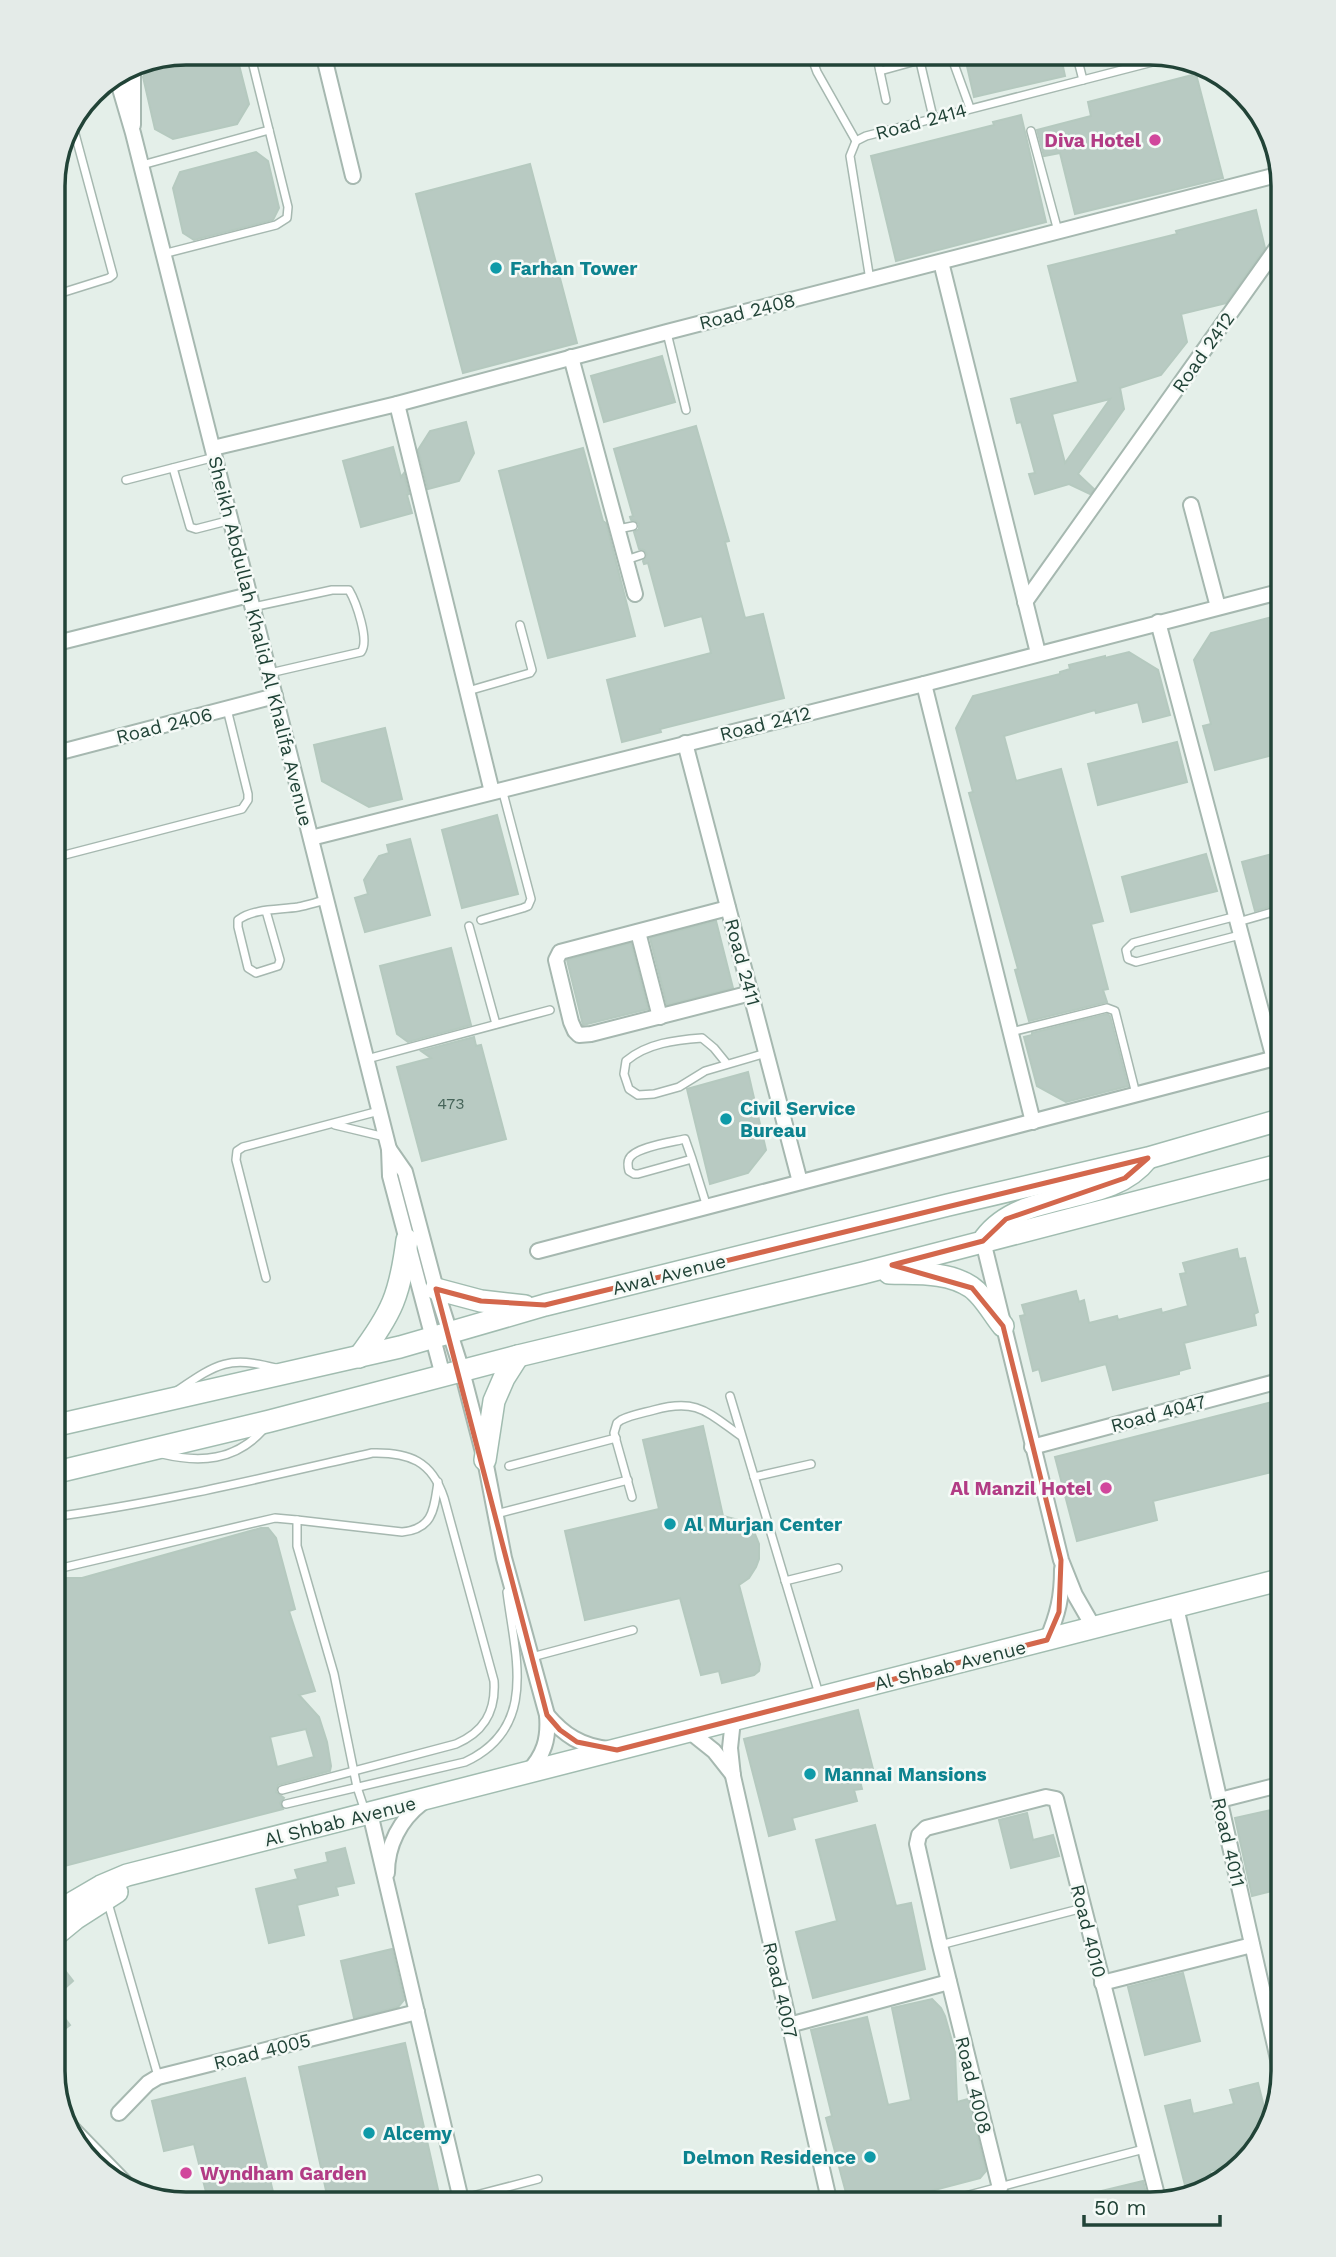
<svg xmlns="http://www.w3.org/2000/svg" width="1336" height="2257" font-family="'Work Sans',sans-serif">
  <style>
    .building { fill: #b8cac2; stroke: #b5c9bf; stroke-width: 2; fill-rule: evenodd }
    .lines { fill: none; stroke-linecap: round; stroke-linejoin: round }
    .lane-casing { stroke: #a6b8b0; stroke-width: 10 }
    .street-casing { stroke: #a6b8b0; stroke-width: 18 }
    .secondary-casing { stroke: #a1bcb0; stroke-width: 24 }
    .lane { stroke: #fff; stroke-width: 7 }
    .street { stroke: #fff; stroke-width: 14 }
    .secondary { stroke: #fff; stroke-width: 21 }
    .marked { fill: none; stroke: #d3674c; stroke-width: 5; stroke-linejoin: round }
    .hotel-dot { fill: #d1479c; stroke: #f5faf7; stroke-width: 2.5 }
    .culture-dot { fill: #0f9aa8; stroke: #f5faf7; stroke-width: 2.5 }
    .labels { text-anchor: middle; stroke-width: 5; stroke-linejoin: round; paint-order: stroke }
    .number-label { font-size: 16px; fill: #47655a }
    .street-label { font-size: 19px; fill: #214337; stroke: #f5faf7 }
    .hotel-label { font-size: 19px; font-weight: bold; fill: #b23c85; stroke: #f5faf7; text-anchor: end }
    .culture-label { font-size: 19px; font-weight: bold; fill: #0d838f; stroke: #f5faf7; text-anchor: start }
    .rim { fill: none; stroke: #214337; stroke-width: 3.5 }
  </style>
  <rect width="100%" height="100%" fill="#e4efe9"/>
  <!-- building -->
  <g class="building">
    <polygon points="185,52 236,53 249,104 237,124 173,139 155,129 143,77 155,59"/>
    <polygon points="964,53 1060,53 1065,76 974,97"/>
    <polygon points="1196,74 1223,178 1075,214 1060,153 1044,156 1037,130 1091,116 1088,102"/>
    <polygon points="1021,115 1046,222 896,261 871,156 994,125 993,122"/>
    <polygon points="256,152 268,161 279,208 273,220 194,240 183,233 173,188 180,172"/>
    <polygon points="530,164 577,343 463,373 416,194"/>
    <path d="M1256,210l9,38 -39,55 -45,11 6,28 -26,33 -41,13 4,21 -46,65 16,15 -4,5 -21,-10 -34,10 -6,-20 6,-1 -14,-51 -4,1 -6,-24 67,-17 -30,-116 129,-32 -1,-3zM1110,399l-45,64 -13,-49z"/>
    <polygon points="662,356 675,402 604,422 591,376"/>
    <polygon points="466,422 474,453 459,481 428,489 418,450 430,431"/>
    <polygon points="696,426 729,541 725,542 745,618 763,614 784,698 660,729 661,732 622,742 607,680 711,653 702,616 665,626 648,563 644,564 643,561 647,554 644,550 639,549 634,532 639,529 639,524 636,521 631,520 630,517 633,516 614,449"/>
    <polygon points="393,447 401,477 404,473 409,494 407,495 412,513 361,527 343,461"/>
    <polygon points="583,448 603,521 606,523 635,636 548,658 499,471"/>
    <polygon points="1272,617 1284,661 1284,681 1277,683 1284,706 1284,752 1215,770 1203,726 1211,724 1194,660 1211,633"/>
    <polygon points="1129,652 1158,670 1170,715 1143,722 1138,702 1096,713 1095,710 1004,736 1016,781 1061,769 1103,921 1091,924 1108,989 1103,990 1107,1002 1029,1021 1015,970 1018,969 969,793 973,792 956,728 973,696 1060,674 1060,672 1070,669 1069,665 1105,656 1105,658"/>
    <polygon points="385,728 402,799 369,807 322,781 314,745"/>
    <polygon points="1177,742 1187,782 1098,805 1088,764"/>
    <polygon points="497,815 518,894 462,908 442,830"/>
    <polygon points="410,839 430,915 365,932 355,898 368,894 364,880 379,856 389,853 387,845"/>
    <polygon points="1284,851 1284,903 1255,911 1242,862"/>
    <polygon points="1206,854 1217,891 1131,912 1122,877"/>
    <polygon points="716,921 733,988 667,1005 650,938"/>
    <polygon points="631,943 648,1009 583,1025 567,960"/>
    <polygon points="451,948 471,1025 408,1042 397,1034 380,966"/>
    <polygon points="1107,1014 1110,1016 1128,1086 1066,1102 1037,1086 1024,1037 1032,1035 1032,1033"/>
    <polygon points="474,1037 476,1046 481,1045 506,1139 422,1161 397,1067 431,1058 421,1051"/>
    <polygon points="748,1072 766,1150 748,1173 710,1184 687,1089"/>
    <polygon points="1237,1249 1239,1259 1245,1258 1258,1312 1254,1314 1256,1325 1184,1343 1190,1368 1179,1371 1179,1374 1113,1390 1106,1364 1042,1381 1039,1369 1033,1371 1020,1316 1025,1315 1022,1305 1076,1291 1079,1302 1084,1300 1089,1323 1117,1316 1118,1320 1161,1309 1162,1313 1188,1306 1180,1274 1186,1273 1183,1263"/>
    <polygon points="1284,1399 1284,1469 1153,1501 1157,1520 1077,1541 1055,1457"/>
    <polygon points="703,1426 723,1516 742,1521 748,1526 755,1534 759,1544 759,1559 756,1567 749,1578 739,1585 760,1664 759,1671 754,1675 722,1683 719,1671 701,1675 680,1598 585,1620 565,1531 659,1509 643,1440"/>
    <path d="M261,1528h7l8,10 19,71 -6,2 26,80 -16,4 20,22 8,25 4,24 -1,5 -52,14 -2,7 8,6 -4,5 3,6 -230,60v-291h29zM306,1729l8,28 -37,10 -7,-30z"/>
    <polygon points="858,1710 873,1769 865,1771 867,1777 860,1781 862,1789 854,1790 857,1801 792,1818 795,1829 769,1836 744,1739"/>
    <polygon points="1284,1807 1284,1888 1252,1896 1235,1818"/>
    <polygon points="1027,1813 1033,1840 1053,1835 1059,1856 1011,1868 999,1820"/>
    <polygon points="875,1825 896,1906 911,1903 925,1969 813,1998 796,1932 837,1921 816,1840"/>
    <polygon points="345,1848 354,1883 336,1887 338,1895 297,1905 304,1935 269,1943 256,1889 298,1879 295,1870 328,1862 326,1853"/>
    <polygon points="392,1949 404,2000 398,2007 354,2018 341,1961"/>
    <polygon points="53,1955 73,1981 53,1999"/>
    <polygon points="1183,1973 1200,2041 1145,2055 1128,1987"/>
    <polygon points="932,1999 941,2008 945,2016 955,2052 957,2102 968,2099 986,2171 980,2178 881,2204 849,2204 826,2118 832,2116 811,2030 867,2017 888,2105 911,2100 892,2008"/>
    <polygon points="53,2003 70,2025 52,2039 52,2026"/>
    <polygon points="405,2043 439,2194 431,2196 428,2201 413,2204 329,2204 299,2067"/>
    <polygon points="245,2078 276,2204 209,2204 194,2144 164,2151 152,2101"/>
    <polygon points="1258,2083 1268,2123 1261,2145 1240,2164 1210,2171 1214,2186 1187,2193 1165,2106 1190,2100 1193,2114 1234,2104 1230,2090"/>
    <polygon points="1143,2181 1149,2204 1068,2204 1068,2199"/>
  </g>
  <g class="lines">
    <defs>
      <g id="lane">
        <polyline points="810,53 817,72 856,141"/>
        <polyline points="876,53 886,100"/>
        <polyline points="918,53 933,117"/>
        <polyline points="950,53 970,108"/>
        <polyline points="1076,53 1083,80 1172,57"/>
        <polyline points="880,71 945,53"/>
        <polyline points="1031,131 1058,231"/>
        <polyline points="142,165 269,130"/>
        <polyline points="163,254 276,225 287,218 288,207 250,53"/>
        <polyline points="870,280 850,156 856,141 866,136 1083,80"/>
        <polyline points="58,294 109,278 113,275 74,130"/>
        <polyline points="667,333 686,410"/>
        <polyline points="173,468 190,527 196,529 231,520"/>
        <polyline points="126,480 215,457"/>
        <polyline points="618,529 633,526"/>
        <polyline points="626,560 641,555"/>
        <path d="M253,607l79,-17h17c7,12 21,51 12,62l-91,21"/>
        <polyline points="468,691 530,673 532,670 520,625"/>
        <polyline points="53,729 58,752"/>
        <polyline points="53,858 242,809 248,800 248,794 227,709"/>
        <path d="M266,911l14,49 -2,6 -22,7 -8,-5 -10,-41v-7c16,-12 42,-10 60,-13 10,-2 19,-5 28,-7"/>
        <polyline points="1237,916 1133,943 1126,950 1128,959 1136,962 1240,935"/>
        <polyline points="481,920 523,908 528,906 531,899 502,789"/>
        <polyline points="1238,922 1283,909"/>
        <polyline points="469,926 496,1024"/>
        <polyline points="1011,1032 1107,1008 1115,1011 1136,1094"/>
        <polyline points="367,1059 550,1010"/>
        <path d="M727,1064l-13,-16 -12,-10c-26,2 -55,5 -76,23l-2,13 5,15 9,6 16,-1 25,-7 26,-16 61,-18"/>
        <polyline points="335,1125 385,1137"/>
        <path d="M692,1159l-7,-20c-12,3 -51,8 -56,20 -2,4 -1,8 0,12l5,3h4l54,-15 15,48"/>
        <polyline points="266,1278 236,1160 237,1151 243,1147 379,1111"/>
        <path d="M178,1390c40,-27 50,-34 98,-22"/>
        <polyline points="730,1396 819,1694"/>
        <path d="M162,1454c38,9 73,7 101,-24"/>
        <polyline points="509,1466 616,1438"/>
        <polyline points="754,1477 811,1464"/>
        <path d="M632,1497l-18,-64 3,-10 4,-3c10,-5 22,-7 33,-10 43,-12 53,2 87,26"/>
        <polyline points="496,1514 628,1480"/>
        <path d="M53,1517c107,-14 213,-40 319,-64 37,-1 60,8 72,45l50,183c2,31 -10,51 -38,63l-174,46"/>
        <polyline points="53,1570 275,1518 297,1520"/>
        <polyline points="785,1581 838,1568"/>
        <polyline points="532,1657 633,1630"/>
        <path d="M286,1804l179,-42c74,-34 50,-106 42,-170"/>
        <path d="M365,1811l-8,-24 -23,-113 -37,-128v-26l105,12c32,-3 32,-24 36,-50"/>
        <polyline points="108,1903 158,2076"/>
        <polyline points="940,1945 1083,1908"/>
        <polyline points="461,2199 538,2179"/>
        <polyline points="935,2204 1144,2149"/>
      </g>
      <g id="street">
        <polyline points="323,53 353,176"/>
        <polyline points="133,64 133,125"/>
        <polyline points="116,75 133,133 389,1149 390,1176 443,1376"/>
        <polyline points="941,262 1038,653"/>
        <polyline points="571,357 635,594"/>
        <polyline points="397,404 492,792"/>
        <polyline points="213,448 397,404 667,332 1281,174"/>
        <polyline points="1191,505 1218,607"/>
        <polyline points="1025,602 1283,239"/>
        <polyline points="1158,622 1274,1059"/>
        <polyline points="53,644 249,595"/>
        <polyline points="924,684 1033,1122"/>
        <polyline points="685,743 800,1182"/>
        <polyline points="53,754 275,696"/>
        <polyline points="311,838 924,684 1283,591"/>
        <polyline points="728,908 560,952 556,960 571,1022 575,1031 579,1035 591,1034 751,993"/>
        <polyline points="638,932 660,1017"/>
        <path d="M389,1149l16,23 31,117 26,82 23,89 19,98 43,157c2,24 -3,40 -19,57"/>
        <polyline points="983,1241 1061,1560 1075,1595 1094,1628"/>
        <polyline points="538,1251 1283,1056"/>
        <polyline points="1032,1447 1283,1380"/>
        <polyline points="1176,1607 1282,2077"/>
        <path d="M1047,1640c11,-26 15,-43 15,-71"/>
        <path d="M547,1715c17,20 34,31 61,34"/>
        <polyline points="733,1720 730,1748 733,1776 830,2204"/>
        <polyline points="689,1731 714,1751 733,1775"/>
        <polyline points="1220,1800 1283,1784"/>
        <polyline points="370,1813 462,2204"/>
        <path d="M387,1873c0,-28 13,-53 35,-70"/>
        <polyline points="1102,1983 1252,1945"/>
        <polyline points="789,2025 949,1982"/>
        <polyline points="119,2113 148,2083 158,2077 417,2012"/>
        <polyline points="63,2119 130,2188"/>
        <polyline points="1000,2188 940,1945 917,1844 919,1835 926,1828 1046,1797 1056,1799 1159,2203"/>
        <polyline points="437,2204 461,2199"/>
      </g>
      <g id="secondary">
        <path d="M985,1238c38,-51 124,-30 162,-79"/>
        <path d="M889,1273c27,1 58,-2 82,14 13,9 22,27 32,39"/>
        <polyline points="436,1289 481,1301 525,1306"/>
        <path d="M359,1357c33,-44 41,-62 48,-117"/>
        <polyline points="53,1426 400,1347 545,1305 948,1205 1148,1158 1283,1119"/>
        <polyline points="485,1460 494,1401 504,1378 518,1356"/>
        <polyline points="53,1473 270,1421 518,1356 863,1273 1283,1164"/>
        <polyline points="53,1914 101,1886 127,1875 1283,1579"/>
        <polyline points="53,1937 75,1919 117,1892"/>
      </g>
    </defs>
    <!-- lane casing -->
    <use href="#lane" class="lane-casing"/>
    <!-- street casing -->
    <use href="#street" class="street-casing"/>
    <!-- secondary casing -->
    <use href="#secondary" class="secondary-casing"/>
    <!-- lane -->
    <use href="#lane" class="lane"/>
    <!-- street -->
    <use href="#street" class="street"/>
    <!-- secondary -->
    <use href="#secondary" class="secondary"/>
  </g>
  <!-- marked area -->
  <path class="marked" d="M1148,1158l-23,20 -119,41 -23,22 -91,24 80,23 31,38 58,234 -2,52 -12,28 -430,110 -40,-8 -17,-12 -13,-15 -111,-426 45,12 64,4z"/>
  <!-- markers -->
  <g class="hotel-dot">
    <circle cx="1155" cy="140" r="7"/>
    <circle cx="1106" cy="1488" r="7"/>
    <circle cx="186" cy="2173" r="7"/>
  </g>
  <g class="culture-dot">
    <circle cx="496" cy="268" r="7"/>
    <circle cx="726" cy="1119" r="7"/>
    <circle cx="670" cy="1524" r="7"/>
    <circle cx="810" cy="1774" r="7"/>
    <circle cx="369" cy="2133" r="7"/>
    <circle cx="870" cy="2157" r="7"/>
  </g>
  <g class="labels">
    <!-- number labels -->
    <g class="number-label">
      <text x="451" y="1109">473</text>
    </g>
    <!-- street labels -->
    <g class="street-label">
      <text transform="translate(921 121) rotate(-15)" y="7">Road 2414</text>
      <text transform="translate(747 311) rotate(-14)" y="7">Road 2408</text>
      <text transform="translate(1203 352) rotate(-55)" y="7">Road 2412</text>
      <text transform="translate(261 641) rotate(76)" y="7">Sheikh Abdullah Khalid Al Khalifa Avenue</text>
      <text transform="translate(765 723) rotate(-14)" y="7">Road 2412</text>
      <text transform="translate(164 725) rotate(-14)" y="7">Road 2406</text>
      <text transform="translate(743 962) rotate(75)" y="7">Road 2411</text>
      <text transform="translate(669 1274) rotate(-14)" y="7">Awal Avenue</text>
      <text transform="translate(1158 1413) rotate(-15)" y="7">Road 4047</text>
      <text transform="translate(950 1665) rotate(-14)" y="7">Al Shbab Avenue</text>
      <text transform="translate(340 1821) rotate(-14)" y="7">Al Shbab Avenue</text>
      <text transform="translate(1229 1842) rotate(77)" y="7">Road 4011</text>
      <text transform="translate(1089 1931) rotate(76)" y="7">Road 4010</text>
      <text transform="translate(781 1990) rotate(77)" y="7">Road 4007</text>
      <text transform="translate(262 2051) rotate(-14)" y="7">Road 4005</text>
      <text transform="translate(974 2085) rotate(76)" y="7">Road 4008</text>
    </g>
    <!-- hotel labels -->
    <g class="hotel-label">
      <text x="1141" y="147">Diva Hotel</text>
      <text x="1092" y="1495">Al Manzil Hotel</text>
      <text x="200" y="2180" text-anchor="start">Wyndham Garden</text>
    </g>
    <!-- culture labels -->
    <g class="culture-label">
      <text x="510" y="275">Farhan Tower</text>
      <text x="740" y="1115">Civil Service<tspan x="740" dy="22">Bureau</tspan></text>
      <text x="684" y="1531">Al Murjan Center</text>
      <text x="824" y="1781">Mannai Mansions</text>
      <text x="383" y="2140">Alcemy</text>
      <text x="856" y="2164" text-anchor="end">Delmon Residence</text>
    </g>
  </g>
  <!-- crop -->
  <path d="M0 0H1336V2257H0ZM186 65H1150A121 121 0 0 1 1271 186V2071A121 121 0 0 1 1150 2192H186A121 121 0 0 1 65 2071V186A121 121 0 0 1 186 65Z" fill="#e4ebe8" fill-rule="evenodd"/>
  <path class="rim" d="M186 65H1150A121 121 0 0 1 1271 186V2071A121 121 0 0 1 1150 2192H186A121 121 0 0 1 65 2071V186A121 121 0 0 1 186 65Z"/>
  <!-- scale -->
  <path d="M1084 2215v10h136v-10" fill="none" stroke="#214337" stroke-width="3.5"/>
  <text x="1094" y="2215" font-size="21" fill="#214337" stroke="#f5faf7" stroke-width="5" paint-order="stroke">50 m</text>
</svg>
